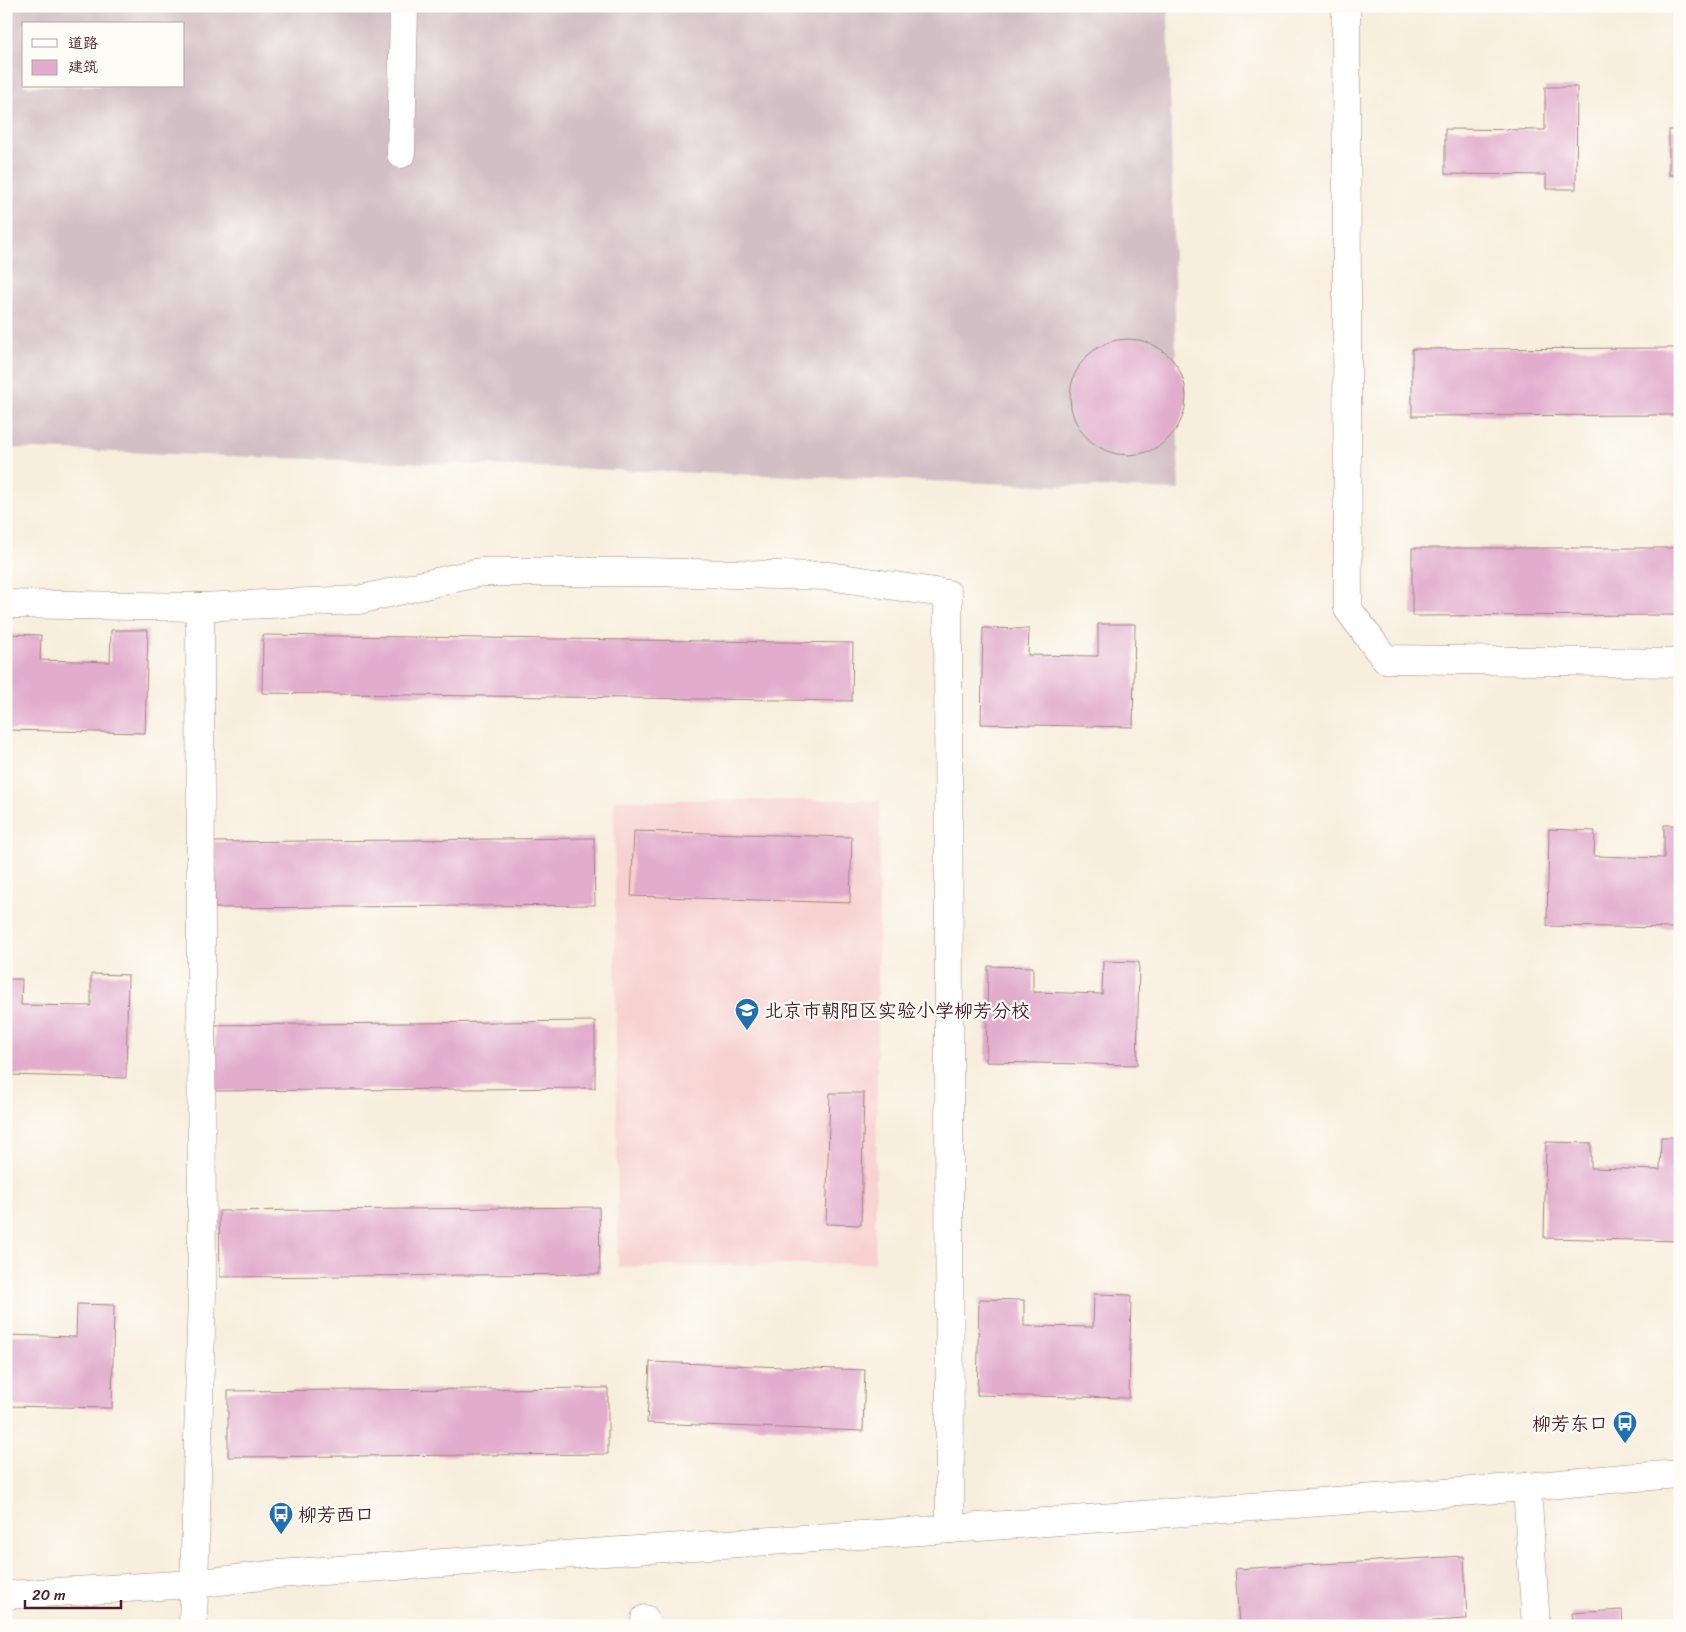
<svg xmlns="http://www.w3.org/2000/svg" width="1686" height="1632" font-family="Sriracha,'LXGW WenKai TC',sans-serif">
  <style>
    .built { fill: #f7d0cf }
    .industrial { fill: #d2bec5; fill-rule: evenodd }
    .building { fill: #e2accd }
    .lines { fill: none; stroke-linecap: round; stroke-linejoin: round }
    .minor-casing { stroke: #a18684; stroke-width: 29 }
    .tertiary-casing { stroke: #a18684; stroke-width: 29 }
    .minor { stroke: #fff; stroke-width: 28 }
    .tertiary { stroke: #fff; stroke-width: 28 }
    .labels { text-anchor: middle; stroke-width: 4.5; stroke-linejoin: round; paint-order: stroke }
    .poi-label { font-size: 19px; fill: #4a1f2b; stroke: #fdfcf7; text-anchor: start }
  </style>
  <rect width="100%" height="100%" fill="#fdfcf7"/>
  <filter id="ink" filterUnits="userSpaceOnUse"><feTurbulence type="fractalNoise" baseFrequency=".02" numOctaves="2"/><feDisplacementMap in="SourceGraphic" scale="10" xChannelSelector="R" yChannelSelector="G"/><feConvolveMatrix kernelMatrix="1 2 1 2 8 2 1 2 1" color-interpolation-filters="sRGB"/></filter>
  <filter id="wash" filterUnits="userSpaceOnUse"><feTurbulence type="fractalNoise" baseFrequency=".0096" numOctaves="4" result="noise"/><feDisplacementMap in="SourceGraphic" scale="20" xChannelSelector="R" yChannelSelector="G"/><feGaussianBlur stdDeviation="1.12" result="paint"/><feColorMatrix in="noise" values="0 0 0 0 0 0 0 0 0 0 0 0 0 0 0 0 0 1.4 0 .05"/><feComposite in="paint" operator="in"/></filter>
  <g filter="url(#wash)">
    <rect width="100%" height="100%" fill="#f8eedd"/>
    <!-- built -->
    <polygon class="built" points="614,800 880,800 875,1263 618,1267"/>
    <!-- industrial -->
    <path class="industrial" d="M6,6h1162l11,484 -1173,-42zM24,24h160v62h-160z"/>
    <g id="blocks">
      <!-- building -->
      <g class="building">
        <polygon points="1545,87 1577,87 1576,189 1546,189 1546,175 1445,174 1445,129 1545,130"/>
        <rect x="1669" y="130" width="11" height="45"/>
        <circle cx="1128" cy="397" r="58"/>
        <polygon points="1680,348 1680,415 1412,416 1412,349"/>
        <polygon points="1412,548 1680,548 1680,615 1412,616"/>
        <polygon points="1098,624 1135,624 1133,727 981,724 983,628 1029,629 1028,655 1098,656"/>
        <polygon points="111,630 148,630 145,733 6,730 6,634 41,635 40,660 110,662"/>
        <polygon points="263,635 853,643 852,701 262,693"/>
        <polygon points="1664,825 1680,825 1680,928 1547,926 1549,829 1595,831 1594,856 1664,858"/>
        <polygon points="634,831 852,837 850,903 631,896"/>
        <polygon points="594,838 595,905 215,908 214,842"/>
        <polygon points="1103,961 1139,962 1137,1065 986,1062 988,966 1033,967 1033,992 1102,994"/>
        <polygon points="91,974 128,975 126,1078 6,1075 6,979 22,979 21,1005 91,1006"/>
        <polygon points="595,1021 595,1088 215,1091 215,1025"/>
        <polygon points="830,1093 864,1093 861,1225 826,1224"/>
        <polygon points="1661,1137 1680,1137 1680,1241 1544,1238 1546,1142 1591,1143 1591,1168 1660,1170"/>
        <polygon points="599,1207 600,1274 220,1277 219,1211"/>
        <polygon points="1094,1294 1131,1295 1129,1398 977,1395 979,1299 1024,1300 1024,1326 1093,1327"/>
        <polygon points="77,1304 114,1305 112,1408 6,1406 6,1335 76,1337"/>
        <polygon points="650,1362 865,1370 863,1431 647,1423"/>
        <polygon points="608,1388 608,1454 228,1457 228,1391"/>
        <polygon points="1464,1556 1467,1619 1347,1626 1239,1626 1235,1569"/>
        <polygon points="1622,1610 1623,1626 1573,1626 1572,1613"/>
      </g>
    </g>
  </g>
  <g filter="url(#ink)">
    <use href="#blocks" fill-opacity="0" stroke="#a18684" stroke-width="1"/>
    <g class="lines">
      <defs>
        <g id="minor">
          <polyline points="1346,6 1348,609 1385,659 1680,663"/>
          <polyline points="401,154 404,6"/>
          <polyline points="6,604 200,607 358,600 481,572 645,572 829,576 948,594 950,1529"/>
          <polyline points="1527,1487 1536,1626"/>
          <polyline points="645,1619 646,1626"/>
          <polyline points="193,1626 202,1291 200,607"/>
        </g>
        <polyline id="tertiary" points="6,1595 194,1584 278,1574 950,1529 1527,1487 1623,1478 1680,1474"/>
      </defs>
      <!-- minor casing -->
      <use href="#minor" class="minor-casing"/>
      <!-- tertiary casing -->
      <use href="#tertiary" class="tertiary-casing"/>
      <!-- minor -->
      <use href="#minor" class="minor"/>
      <!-- tertiary -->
      <use href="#tertiary" class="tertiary"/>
    </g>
  </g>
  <!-- icons -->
  <defs>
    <symbol id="school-pin" viewBox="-11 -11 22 30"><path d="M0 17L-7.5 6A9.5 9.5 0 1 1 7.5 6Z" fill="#1f6fb2" stroke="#fdfcf7"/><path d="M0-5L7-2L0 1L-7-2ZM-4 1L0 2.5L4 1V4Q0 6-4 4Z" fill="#fff"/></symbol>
    <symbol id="bus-pin" viewBox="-11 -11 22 30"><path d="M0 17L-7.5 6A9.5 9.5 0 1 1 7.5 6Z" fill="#1f6fb2" stroke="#fdfcf7"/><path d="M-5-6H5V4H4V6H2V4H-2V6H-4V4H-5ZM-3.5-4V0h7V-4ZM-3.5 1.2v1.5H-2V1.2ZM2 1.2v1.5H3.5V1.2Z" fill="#fff"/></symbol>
  </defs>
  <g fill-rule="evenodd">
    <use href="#school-pin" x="733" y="996" width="28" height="38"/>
    <use href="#bus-pin" x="1611" y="1409" width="28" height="38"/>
    <use href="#bus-pin" x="267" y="1500" width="28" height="38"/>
  </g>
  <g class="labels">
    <!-- poi labels -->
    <g class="poi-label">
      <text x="764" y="1017">北京市朝阳区实验小学柳芳分校</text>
      <text x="1608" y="1430" text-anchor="end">柳芳东口</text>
      <text x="298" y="1521">柳芳西口</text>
    </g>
  </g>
  <!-- margin -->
  <rect width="1686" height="1632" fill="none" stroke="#fdfcf7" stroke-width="25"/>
  <!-- legend -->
  <rect x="22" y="22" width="162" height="65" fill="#fdfcf7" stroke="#b5a4a5"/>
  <rect x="32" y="39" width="25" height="8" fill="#ffffff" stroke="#b5a4a5"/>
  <text x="68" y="48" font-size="15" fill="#4a1f2b">道路</text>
  <rect x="32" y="60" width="25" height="15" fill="#e2accd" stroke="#b5a4a5"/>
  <text x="68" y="72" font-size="15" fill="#4a1f2b">建筑</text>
  <!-- scale -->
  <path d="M25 1600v8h96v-8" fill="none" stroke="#4a1f2b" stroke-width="2.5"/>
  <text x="32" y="1600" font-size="15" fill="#4a1f2b" stroke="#fdfcf7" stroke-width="4" paint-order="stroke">20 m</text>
</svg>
